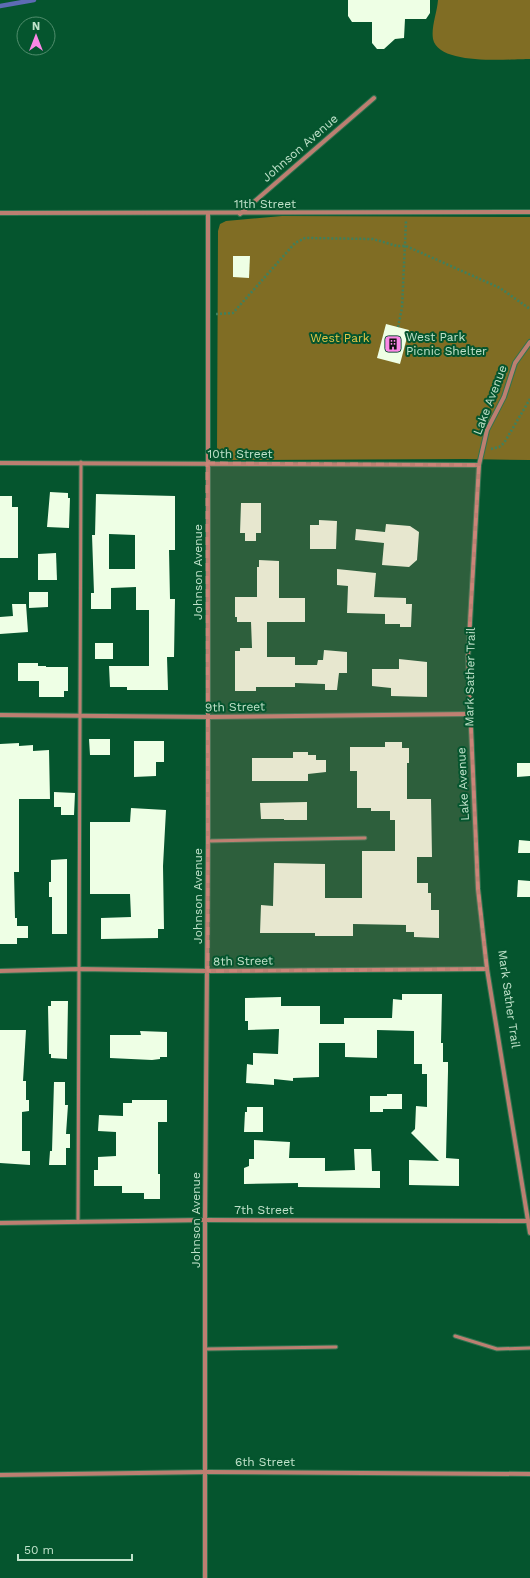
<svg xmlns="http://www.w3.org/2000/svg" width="530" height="1578" font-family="'Work Sans',sans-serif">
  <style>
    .green { fill: #806d24 }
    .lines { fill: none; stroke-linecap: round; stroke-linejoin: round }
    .stream { stroke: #5d6bb4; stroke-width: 4.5 }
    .building { fill: #eeffe5; fill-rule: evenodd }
    .lane-casing { stroke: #2e7450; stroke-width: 5 }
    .street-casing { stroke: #2e7450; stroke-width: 6 }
    .path { stroke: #3e805e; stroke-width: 2.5; stroke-dasharray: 2 2; stroke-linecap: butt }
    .lane { stroke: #bc7f71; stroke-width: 3 }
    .street { stroke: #bc7f71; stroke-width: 4 }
    .marked { fill: #cb8579; fill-opacity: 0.2; stroke: #cb8579; stroke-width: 3; stroke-dasharray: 8 5; stroke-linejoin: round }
    .labels { text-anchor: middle; stroke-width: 4; stroke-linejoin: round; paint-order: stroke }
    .street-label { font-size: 12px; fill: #c0e2ca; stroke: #05552e }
    .poi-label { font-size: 12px; fill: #c0e2ca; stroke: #05552e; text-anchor: start }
    .park-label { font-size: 12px; fill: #e7c648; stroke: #05552e }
  </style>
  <rect width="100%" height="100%" fill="#05552e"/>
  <!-- green -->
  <g class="green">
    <path d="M438,0h92v59c-21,0 -91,7 -97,-20 -2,-12 4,-26 5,-39z"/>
    <polygon points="282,216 530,217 530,460 466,459 224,460 217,453 218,231 220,224 226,221"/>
  </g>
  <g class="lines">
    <!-- stream -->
    <polyline class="stream" points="0,6 34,0"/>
  </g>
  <!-- building -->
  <g class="building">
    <polygon points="348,0 430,0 430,13 426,19 405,19 404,38 395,39 384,49 377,49 372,43 372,22 352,22 348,16"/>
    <polygon points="233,256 250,256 249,278 233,277"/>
    <polygon points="386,324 409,330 400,364 377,358"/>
    <polygon points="50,492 68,493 68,498 70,498 69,528 47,527"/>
    <path d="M96,494l79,2v54h-6l1,49h5l-1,58h-7l1,33h-41v-3h-17l-1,-21h40v-56h-13v-23l-25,1v21h-20v-16h3l-2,-58h3zM109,534l26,1v34h-26z"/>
    <polygon points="0,496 12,496 12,507 18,507 18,558 0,558"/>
    <polygon points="241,503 261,503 261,533 256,533 256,541 245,541 245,533 240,533"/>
    <polygon points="319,520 337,521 336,549 310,549 310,525 319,525"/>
    <polygon points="386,524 410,526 419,532 417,560 409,567 382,565 384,543 355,540 356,529 385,532"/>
    <polygon points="56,553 57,580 38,580 38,554"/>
    <polygon points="259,560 279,561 279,598 305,598 305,622 267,622 267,657 295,657 295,665 317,665 318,660 323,660 324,650 347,652 347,673 339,673 337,690 325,690 325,684 295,683 295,687 256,687 256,691 235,691 235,651 240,651 240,648 252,648 251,622 237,622 237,617 235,617 235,597 257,597 257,567 259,567"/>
    <polygon points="337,569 376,573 374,597 406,598 406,604 412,604 411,627 400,627 400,624 385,624 385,614 347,613 348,586 337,585"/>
    <polygon points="29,592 48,592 48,607 29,608"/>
    <polygon points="12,604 26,604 28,632 0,634 0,617 13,616"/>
    <rect x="95" y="643" width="18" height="16"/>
    <polygon points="399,659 427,662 427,697 391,696 391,688 372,686 372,669 399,669"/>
    <polygon points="18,663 38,663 38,666 46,666 46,667 68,667 68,691 64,691 64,697 39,697 39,681 18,681"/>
    <polygon points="89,739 110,739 110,755 90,755"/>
    <polygon points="134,741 164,741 164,762 156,762 156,776 134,777"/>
    <polygon points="385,742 402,742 402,748 409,748 409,763 407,763 407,799 431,799 432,857 417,857 417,883 428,883 428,893 431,893 431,910 439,910 439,938 414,937 414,932 406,932 406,925 353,924 353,936 315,936 315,933 260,933 261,905 273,906 274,863 325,864 325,898 362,898 362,851 395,851 395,820 390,820 390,811 371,811 371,808 357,808 357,771 350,771 350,747 385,747"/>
    <polygon points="19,743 19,746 33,745 33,751 49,750 50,799 19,799 19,872 14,872 15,918 17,918 17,926 28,926 28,938 17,938 17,944 0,944 0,744"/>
    <polygon points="293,752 308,752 308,755 316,755 316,760 326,760 326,772 308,774 308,781 252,781 252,758 293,758"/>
    <polygon points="517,763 530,763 530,776 517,777"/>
    <polygon points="54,792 75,793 74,815 61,815 61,807 54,807"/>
    <polygon points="307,802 307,820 284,820 284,819 261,819 260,803"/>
    <polygon points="131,808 166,810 163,866 164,929 158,929 158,938 101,939 101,918 131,917 130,894 90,894 90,822 130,822"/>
    <polygon points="519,840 530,841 530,853 518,853"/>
    <polygon points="67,859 67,934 52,934 52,897 49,897 49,882 51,882 51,860"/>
    <polygon points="518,880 530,881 530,897 517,897"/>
    <polygon points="402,994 442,994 441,1043 443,1043 443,1062 448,1062 448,1071 446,1158 459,1159 459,1186 409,1185 409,1160 439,1161 411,1133 415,1129 416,1106 427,1107 427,1074 422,1074 422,1064 414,1064 414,1031 377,1030 377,1058 345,1057 345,1043 319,1043 319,1077 293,1078 293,1081 274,1079 274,1085 246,1083 247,1064 253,1065 253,1053 278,1054 279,1029 248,1030 248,1021 245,1021 245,998 281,997 281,1006 320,1006 320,1024 344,1024 344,1018 392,1018 393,999 402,1000"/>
    <polygon points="51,1001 68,1001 67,1059 51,1058 51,1054 49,1054 48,1006 51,1006"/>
    <polygon points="0,1030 26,1030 23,1081 26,1081 26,1100 29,1100 29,1111 22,1112 22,1151 30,1151 30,1165 0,1163"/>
    <polygon points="140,1031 167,1032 167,1057 160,1057 160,1059 152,1060 110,1058 110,1035 141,1035"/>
    <polygon points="54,1082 65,1082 65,1105 68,1105 66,1134 70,1134 70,1148 66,1148 66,1165 49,1165 50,1151 52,1151"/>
    <polygon points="387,1094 402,1094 402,1109 383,1109 383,1112 370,1112 370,1096 387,1096"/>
    <polygon points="132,1100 167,1100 167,1122 158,1122 158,1174 160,1174 160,1199 144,1199 144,1193 122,1193 122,1186 94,1186 94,1170 98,1170 98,1157 116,1156 116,1132 98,1131 99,1115 123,1116 123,1103 132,1103"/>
    <polygon points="247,1107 263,1107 263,1132 244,1132 245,1112 247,1112"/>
    <polygon points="254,1140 290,1142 289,1158 325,1158 325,1171 355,1170 354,1149 371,1149 372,1171 380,1171 380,1188 298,1187 298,1183 244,1184 244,1168 249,1166 249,1159 254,1159"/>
  </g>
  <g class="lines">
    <defs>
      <g id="lane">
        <polyline points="208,841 365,838"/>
        <polyline points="78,1222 81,462"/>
        <polyline points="455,1336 497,1349 530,1348"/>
        <polyline points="206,1349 336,1347"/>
      </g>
      <g id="street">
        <polyline points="0,213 530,212"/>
        <polyline points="240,214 374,98"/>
        <polyline points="530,342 515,363 504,397 487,430 479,465 468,657 478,889 487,969 530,1233"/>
        <polyline points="0,463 479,465"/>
        <polyline points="0,715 209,717 469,714"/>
        <polyline points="0,971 79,969 208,971 487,969"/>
        <polyline points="0,1223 205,1220 528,1221"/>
        <polyline points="0,1475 206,1472 530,1474"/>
        <polyline points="205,1578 205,1220 208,841 208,214"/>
      </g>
    </defs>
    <!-- lane casing -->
    <use href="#lane" class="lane-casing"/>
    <!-- street casing -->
    <use href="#street" class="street-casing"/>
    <!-- path -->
    <g class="path">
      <polyline points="216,314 233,313 295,243 305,238 373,239 397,246 406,246 500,288 530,309"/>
      <polyline points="398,327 402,308 406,221"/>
      <polyline points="491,449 499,447 504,443 530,399"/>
    </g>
    <!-- lane -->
    <use href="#lane" class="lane"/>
    <!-- street -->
    <use href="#street" class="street"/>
  </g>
  <!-- marked area -->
  <path class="marked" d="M207,463l272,2 -11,192 10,232 9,80 -279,2z"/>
  <!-- icons -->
  <defs>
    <symbol id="building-square" viewBox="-11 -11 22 22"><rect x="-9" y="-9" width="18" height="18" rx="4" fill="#fb87e6" stroke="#05552e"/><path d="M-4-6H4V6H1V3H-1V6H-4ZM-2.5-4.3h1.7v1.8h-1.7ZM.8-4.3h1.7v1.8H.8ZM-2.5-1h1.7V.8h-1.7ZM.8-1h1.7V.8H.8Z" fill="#111"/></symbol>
  </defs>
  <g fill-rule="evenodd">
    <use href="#building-square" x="383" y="334" width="20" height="20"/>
  </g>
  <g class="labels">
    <!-- street labels -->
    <g class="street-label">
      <text transform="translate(300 148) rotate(-41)" y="4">Johnson Avenue</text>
      <text x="265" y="208">11th Street</text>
      <text transform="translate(490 400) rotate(-69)" y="4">Lake Avenue</text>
      <text x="240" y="458">10th Street</text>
      <text transform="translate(198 572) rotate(-90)" y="4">Johnson Avenue</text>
      <text transform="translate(470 677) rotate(-89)" y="4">Mark Sather Trail</text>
      <text transform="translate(235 707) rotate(-1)" y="4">9th Street</text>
      <text transform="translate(463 784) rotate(-93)" y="4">Lake Avenue</text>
      <text transform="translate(198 896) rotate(-90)" y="4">Johnson Avenue</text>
      <text transform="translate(243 961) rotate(-1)" y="4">8th Street</text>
      <text transform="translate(509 999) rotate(82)" y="4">Mark Sather Trail</text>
      <text x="264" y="1214">7th Street</text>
      <text transform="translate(196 1220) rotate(-90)" y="4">Johnson Avenue</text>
      <text x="265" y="1466">6th Street</text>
    </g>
    <!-- poi labels -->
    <g class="poi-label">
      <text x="406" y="341">West Park<tspan x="406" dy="14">Picnic Shelter</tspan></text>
    </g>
    <!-- park labels -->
    <g class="park-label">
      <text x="340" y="342">West Park</text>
    </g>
  </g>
  <!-- north arrow -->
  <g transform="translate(36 36)"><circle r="19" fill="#05552e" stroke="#508d6c"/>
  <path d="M0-3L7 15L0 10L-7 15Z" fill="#fb87e6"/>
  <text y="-6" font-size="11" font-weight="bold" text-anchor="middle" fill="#c0e2ca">N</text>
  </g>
  <!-- scale -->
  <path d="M18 1554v6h114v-6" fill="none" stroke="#c0e2ca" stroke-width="2"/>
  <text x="24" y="1554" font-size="12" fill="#c0e2ca" stroke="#05552e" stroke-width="3" paint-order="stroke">50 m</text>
</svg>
